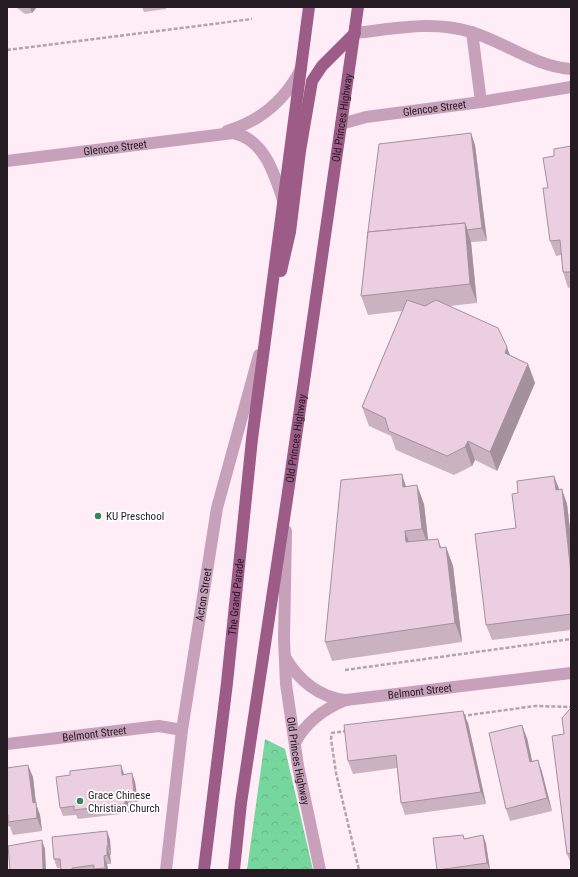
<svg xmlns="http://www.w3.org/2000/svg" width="578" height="877" font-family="'Roboto Condensed',sans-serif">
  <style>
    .forest { fill: url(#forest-crowns) }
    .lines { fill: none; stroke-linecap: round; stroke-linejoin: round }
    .path { stroke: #b2a3ac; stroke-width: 2.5; stroke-dasharray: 4 2; stroke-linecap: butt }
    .minor { stroke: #c6a1b9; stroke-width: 12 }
    .tertiary { stroke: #c6a1b9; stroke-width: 12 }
    .primary { stroke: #9d5b88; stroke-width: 12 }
    .wall { fill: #cab2c1 }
    .shaded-wall { fill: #a4919d }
    .building { fill: #ebcfe0; stroke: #a4919d }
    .poi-dot { fill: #338759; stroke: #fff; stroke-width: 1.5 }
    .labels { text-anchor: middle; stroke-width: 3.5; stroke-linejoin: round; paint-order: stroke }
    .street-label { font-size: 11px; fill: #251b22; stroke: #fff }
    .poi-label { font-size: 11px; fill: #251b22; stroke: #fff; text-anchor: start }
  </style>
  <defs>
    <pattern id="forest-crowns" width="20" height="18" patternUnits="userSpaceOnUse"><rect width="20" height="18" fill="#77d69d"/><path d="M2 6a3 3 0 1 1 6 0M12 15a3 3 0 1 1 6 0" fill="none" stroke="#67b787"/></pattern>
  </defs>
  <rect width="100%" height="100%" fill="#feedf7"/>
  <!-- forest -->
  <polygon class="forest" points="265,739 285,749 313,870 247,870"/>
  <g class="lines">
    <!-- path -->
    <g class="path">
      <polyline points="7,50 252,19"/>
      <polyline points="345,670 571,639"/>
      <polyline points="462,716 535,706 571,707"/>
      <polyline points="347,731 332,733 331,739 336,773 359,870"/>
    </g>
    <!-- minor -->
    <g class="minor">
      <polyline points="472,32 481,102"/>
      <path d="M355,33c39,-4 77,-13 116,-1 34,10 63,34 100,37"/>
      <path id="s1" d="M341,124l25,-7 115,-15 90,-15"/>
      <path d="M227,131c34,-10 58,-31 74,-62"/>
      <path id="s2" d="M7,161l226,-28c32,6 42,43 51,70"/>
      <path id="s3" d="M286,531l-2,108 2,45 12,82 22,104"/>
      <path id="s4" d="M285,657c13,23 35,41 61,43l225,-27"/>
      <path d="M295,743c11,-21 28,-34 51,-43"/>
      <path id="s5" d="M7,744l152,-18 23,4"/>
    </g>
    <!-- tertiary -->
    <path class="tertiary" id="s6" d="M166,870l16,-140 35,-222 42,-153"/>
    <!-- primary -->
    <g class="primary">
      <polyline points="281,271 290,232 300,151 312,81 322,66 355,33"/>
      <path id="s7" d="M204,870l23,-187 25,-244 57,-432"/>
      <path id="s8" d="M234,870l7,-67 46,-304 71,-492"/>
    </g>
  </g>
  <!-- wall -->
  <g class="wall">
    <polygon points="17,7 37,7 32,13 25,14 17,8"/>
    <polygon points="142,7 166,7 166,9 144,12"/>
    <polygon points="475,145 487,241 471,242 477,303 449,306 510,355 528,364 535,383 497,471 475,460 472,466 454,475 396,450 391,436 369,426 362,407 402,311 368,315 361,296 367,240 367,239"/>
    <polygon points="571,146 571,287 568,288 563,272 561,255 556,256 550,241 548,188 554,156"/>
    <polygon points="406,487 424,504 428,540 441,548 446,547 453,566 462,642 332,661 325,642"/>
    <polygon points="559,489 567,504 571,538 571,630 492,640 486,625 516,528"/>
    <polygon points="571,709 571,864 567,854 564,734"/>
    <polygon points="468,723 486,804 405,815 401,803 397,768 353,774 348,761"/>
    <polygon points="527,738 532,761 538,760 542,772 552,811 510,821 506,809"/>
    <polygon points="7,768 33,777 36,804 40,815 42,831 13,835 10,827 7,825"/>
    <polygon points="124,774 135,782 138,802 128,803 129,813 78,819 76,815 63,816 60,808"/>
    <polygon points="107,831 110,840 111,855 110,855 111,864 107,864 108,870 61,870 61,868 57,868 54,859"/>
    <polygon points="483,835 486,844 490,870 437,870 433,838 464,839"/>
  </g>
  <!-- shaded-wall -->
  <g class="shaded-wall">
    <polygon points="30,7 37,7 32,13"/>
    <polygon points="471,133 475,145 487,241 482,228"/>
    <polygon points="465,223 471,242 477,303 470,284"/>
    <polygon points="507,347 514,366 505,353"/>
    <polygon points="528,364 535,383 497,471 490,452"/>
    <polygon points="468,441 475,460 472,466 465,447"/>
    <polygon points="402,474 408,493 403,487"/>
    <polygon points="554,476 560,491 556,490"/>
    <polygon points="417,485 424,504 429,548 422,529"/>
    <polygon points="562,489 567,504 571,538 571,574"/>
    <polygon points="405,531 412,550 406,542"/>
    <polygon points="438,539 445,558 440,548"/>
    <polygon points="446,547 453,566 462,642 455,623"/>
    <polygon points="463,711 468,723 486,804 481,792"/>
    <polygon points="522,725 527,738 535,774 530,762"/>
    <polygon points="538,760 542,772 552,811 547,798"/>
    <polygon points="28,765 33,777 36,804 40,815 42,831 37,818 33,803"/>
    <polygon points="121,765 124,774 125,783 122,775"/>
    <polygon points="132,773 135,782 138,802 134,793"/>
    <polygon points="125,794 128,803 129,813 125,804"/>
    <polygon points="107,831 110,840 111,855 108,846"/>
    <polygon points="483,835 486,844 490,870 487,863"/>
    <polygon points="42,840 45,849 46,870 43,870"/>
    <polygon points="107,846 110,855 111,864 107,855"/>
    <polygon points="104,856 107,864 108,870 106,870 105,868"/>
  </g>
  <!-- building -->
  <g class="building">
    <polygon points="471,133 482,228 467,230 465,223 368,232 368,239 367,239 379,144"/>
    <polygon points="571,146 571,272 563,272 560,240 550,241 543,188 548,188 543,158 554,156 554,149"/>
    <polygon points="465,223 470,284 361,296 368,232"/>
    <polygon points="407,300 425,306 436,300 498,328 507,347 505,353 528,364 490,452 468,441 465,447 447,456 389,431 385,418 362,407"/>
    <polygon points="402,474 403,487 417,485 422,529 405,531 406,542 438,539 440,548 446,547 455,623 325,642 341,480"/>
    <polygon points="554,476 556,490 562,489 571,574 571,614 486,625 475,534 516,528 512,494 518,493 517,481"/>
    <polygon points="570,709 571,709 571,853 567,854 552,736 564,734 562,718"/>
    <polygon points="463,711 481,792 401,803 396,755 348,761 344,725"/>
    <polygon points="522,725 530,762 538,760 547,798 506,809 489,733"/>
    <polygon points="28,765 33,803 36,802 37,818 8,822 8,815 7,815 7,768"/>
    <polygon points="121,765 122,775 132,773 134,793 125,794 125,804 74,810 74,806 60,808 56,777 70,775 70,771"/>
    <polygon points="107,831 108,846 107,846 107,855 104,856 105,868 94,869 94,865 72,868 72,870 61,870 60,859 54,859 52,837"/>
    <polygon points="463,835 464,839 483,835 487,863 437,870 433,838"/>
    <polygon points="42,840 43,870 10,870 8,846"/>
  </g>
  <!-- markers -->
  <g class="poi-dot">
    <circle cx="98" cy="516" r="4"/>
    <circle cx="80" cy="801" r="4"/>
  </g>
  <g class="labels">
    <!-- street labels -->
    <g class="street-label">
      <text dy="4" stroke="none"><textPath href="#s1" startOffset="95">Glencoe Street</textPath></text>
      <text dy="4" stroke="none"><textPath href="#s8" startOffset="760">Old Princes Highway</textPath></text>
      <text dy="4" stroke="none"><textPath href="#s2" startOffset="109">Glencoe Street</textPath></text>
      <text dy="4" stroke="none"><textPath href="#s8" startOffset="436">Old Princes Highway</textPath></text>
      <text dy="4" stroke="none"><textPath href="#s6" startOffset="278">Acton Street</textPath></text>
      <text dy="4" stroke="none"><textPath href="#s7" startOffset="275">The Grand Parade</textPath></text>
      <text dy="4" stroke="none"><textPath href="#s4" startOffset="152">Belmont Street</textPath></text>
      <text dy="4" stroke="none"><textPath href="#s5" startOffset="88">Belmont Street</textPath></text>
      <text dy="4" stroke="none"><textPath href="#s3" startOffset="231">Old Princes Highway</textPath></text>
    </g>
    <!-- poi labels -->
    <g class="poi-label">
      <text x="106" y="520">KU Preschool</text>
      <text x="88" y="799">Grace Chinese<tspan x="88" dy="13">Christian Church</tspan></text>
    </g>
  </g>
  <!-- border -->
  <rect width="578" height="877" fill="none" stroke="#251b22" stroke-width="16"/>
</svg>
